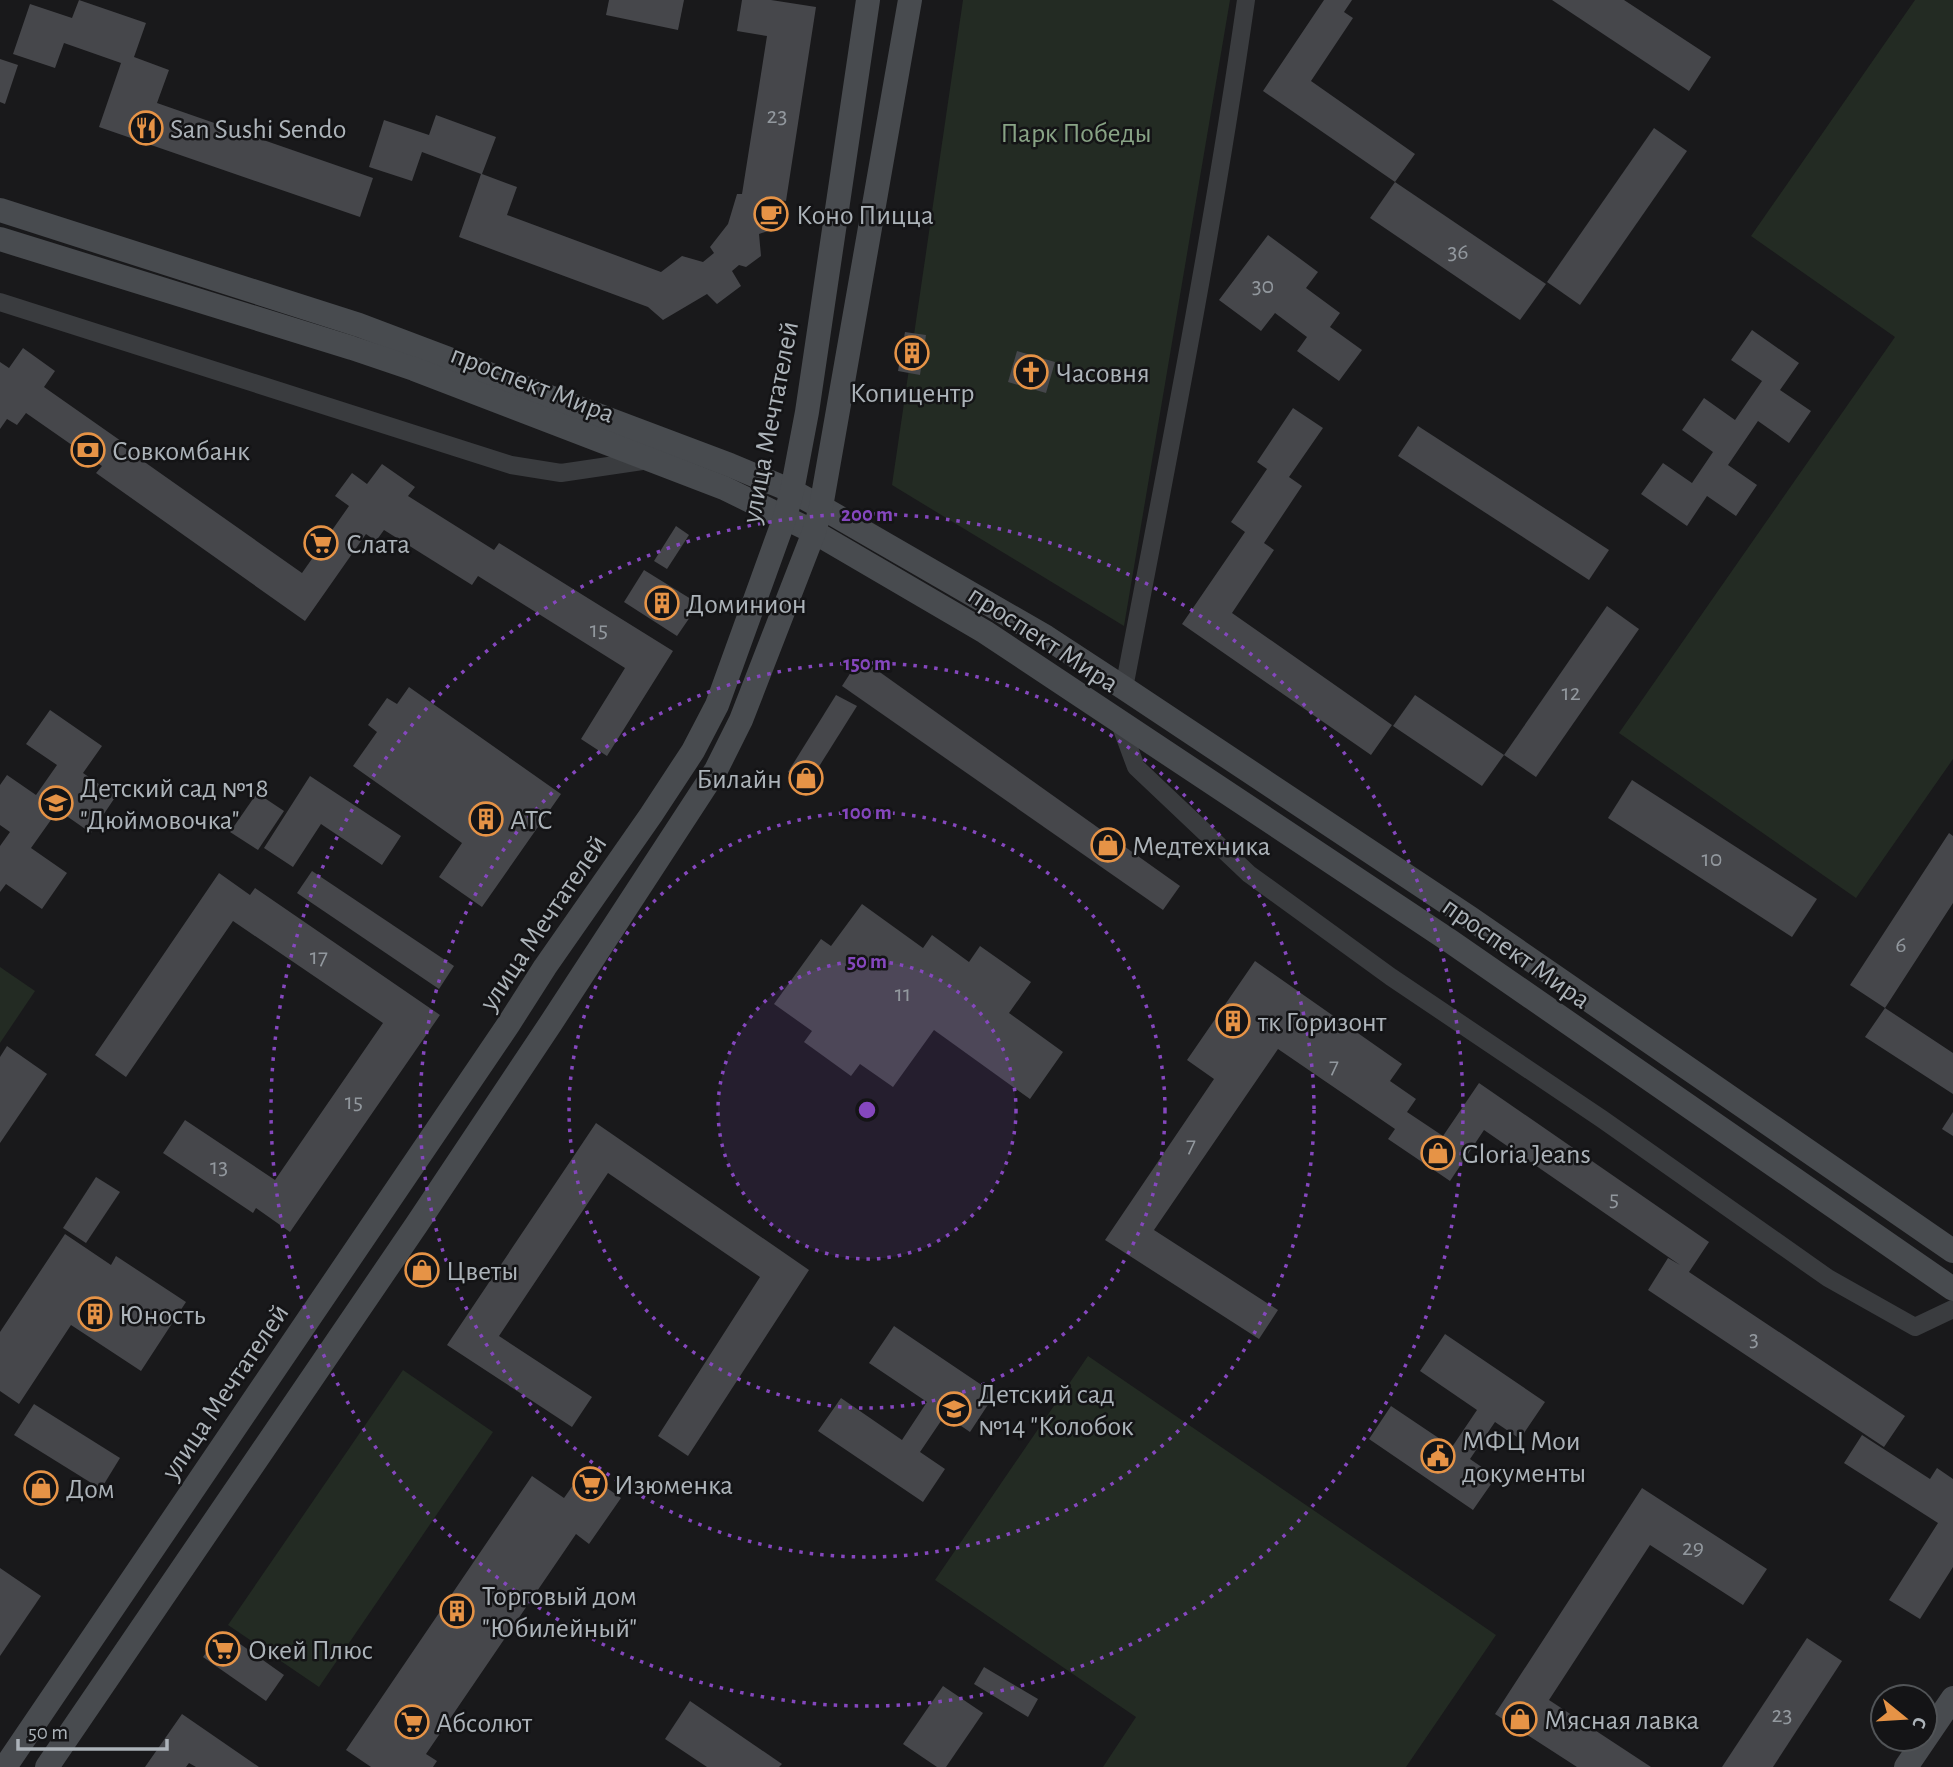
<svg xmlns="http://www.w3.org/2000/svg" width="1953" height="1767" font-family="'Alegreya Sans',sans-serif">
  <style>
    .green { fill: #232b23 }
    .building { fill: #46474b }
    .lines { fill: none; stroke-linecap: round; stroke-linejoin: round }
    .street { stroke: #3a3c3f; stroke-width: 18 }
    .secondary { stroke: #484b4f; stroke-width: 24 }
    .ring { fill: none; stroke: #8547be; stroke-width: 3.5; stroke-dasharray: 3.5 7 }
    .labels { text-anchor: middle; stroke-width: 5; stroke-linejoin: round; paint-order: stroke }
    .number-label { font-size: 24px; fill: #92989e }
    .poi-label { font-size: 28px; fill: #acb3b9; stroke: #141416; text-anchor: start }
    .park-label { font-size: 28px; fill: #88a385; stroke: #141416 }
    .street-label { font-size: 28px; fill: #acb3b9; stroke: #141416 }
    .centre { fill: #8547be; stroke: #141416; stroke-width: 3.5 }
    .ring-label { font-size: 21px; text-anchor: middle; font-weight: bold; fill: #8547be; stroke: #141416; stroke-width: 5; stroke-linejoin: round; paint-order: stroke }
  </style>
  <rect width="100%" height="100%" fill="#19191b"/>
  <!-- green -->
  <g class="green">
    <polygon points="963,0 1230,0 1124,626 892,485"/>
    <polygon points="1915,0 1953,0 1953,759 1856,898 1619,733 1895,337 1751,236"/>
    <polygon points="0,967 35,991 0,1043"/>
    <polygon points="1088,1356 1496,1635 1406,1767 1103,1767 1136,1717 935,1580"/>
    <polygon points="403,1370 493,1432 319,1687 228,1625"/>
  </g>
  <!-- building -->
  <g class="building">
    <polygon points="79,0 146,23 134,57 169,70 157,103 373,178 360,217 99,127 121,63 64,43 55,68 13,54 30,4 72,18"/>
    <polygon points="609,0 684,0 678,30 606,15"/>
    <polygon points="742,0 771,0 816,7 786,201 773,199 768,231 759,234 761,256 746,267 739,265 732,271 741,286 717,304 707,294 663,320 648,307 459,237 481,174 422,152 412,181 369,167 384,120 429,135 436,115 496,137 482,174 517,187 507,215 661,272 682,256 703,262 714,253 710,247 728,224 737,194 742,194 767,36 737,31"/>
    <polygon points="1324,0 1352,0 1344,12 1353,18 1311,81 1415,154 1395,182 1263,91"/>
    <polygon points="1552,0 1624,0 1711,57 1689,91"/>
    <polygon points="0,59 18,65 5,104 0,102"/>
    <polygon points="1654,128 1687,151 1580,305 1547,282"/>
    <polygon points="1395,182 1546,284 1520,320 1370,218"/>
    <polygon points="1268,235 1318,272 1306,288 1340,313 1330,327 1362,350 1339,381 1297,351 1307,337 1275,313 1261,331 1219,300"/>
    <polygon points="1752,330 1799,363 1780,390 1811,411 1789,443 1758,421 1728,465 1757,485 1736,516 1707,496 1687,526 1641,494 1663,463 1692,483 1713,452 1682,430 1704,398 1735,420 1762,381 1731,360"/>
    <polygon points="905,332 926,335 920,375 898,371"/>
    <polygon points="23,348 55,371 44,387 121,441 119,444 302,573 349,506 335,496 352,473 367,484 382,464 415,487 408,496 494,550 499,543 673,651 607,756 581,739 625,668 478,576 472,585 384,530 376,541 366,534 305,621 96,473 102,466 26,413 17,425 7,419 0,429 0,362 9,368"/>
    <polygon points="1017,351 1055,362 1046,393 1008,382"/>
    <polygon points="1293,408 1323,428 1289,477 1302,486 1264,543 1274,550 1232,613 1392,725 1371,755 1182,624 1245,532 1231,522 1267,469 1257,462"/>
    <polygon points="1418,426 1609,550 1589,580 1398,456"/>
    <polygon points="676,526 689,535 667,569 654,561"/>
    <polygon points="644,570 699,604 677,636 624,602"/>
    <polygon points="1607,606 1639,629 1536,777 1504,755"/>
    <polygon points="860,658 1180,886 1163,910 842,686"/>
    <polygon points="409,687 561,794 482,907 439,877 462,843 353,766 377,732 368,725 387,698 397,704"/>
    <polygon points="836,695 857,706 808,784 788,772"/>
    <polygon points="1415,695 1504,755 1482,786 1393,726"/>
    <polygon points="50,710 102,746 83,773 116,796 91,833 58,810 31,848 67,873 42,909 6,884 0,892 0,846 10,832 0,825 0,785 7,775 36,795 57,765 26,744"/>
    <polygon points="310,776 401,836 382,865 321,824 293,867 264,848"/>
    <polygon points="1632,780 1817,899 1792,937 1608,818"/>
    <polygon points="257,793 284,811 258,850 230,832"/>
    <polygon points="1949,833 1953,836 1953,903 1885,1008 1953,1053 1953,1094 1865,1037 1885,1008 1850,985"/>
    <polygon points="312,871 454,966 439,989 297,893"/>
    <polygon points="219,873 250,895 255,888 440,1015 290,1232 256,1208 253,1213 163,1153 185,1120 275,1180 383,1023 233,921 126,1077 95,1055"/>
    <polygon points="862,904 923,948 932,935 969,962 980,946 1031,982 1009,1013 1063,1052 1030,1099 934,1030 893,1087 860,1064 851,1076 804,1042 812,1031 774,1004 821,939 831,946"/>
    <polygon points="1255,961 1402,1064 1390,1081 1416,1099 1407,1112 1443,1136 1479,1083 1709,1242 1689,1272 1905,1416 1884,1447 1648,1290 1668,1258 1680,1265 1484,1130 1450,1181 1388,1139 1395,1129 1278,1049 1154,1230 1278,1310 1259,1339 1105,1240 1214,1079 1187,1060"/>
    <polygon points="7,1046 47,1074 0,1143 0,1057"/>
    <polygon points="1953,1112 1953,1136 1942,1129"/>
    <polygon points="596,1123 809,1270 688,1456 658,1436 760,1277 608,1173 499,1336 592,1397 572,1427 447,1345"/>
    <polygon points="96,1177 120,1192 86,1243 63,1228"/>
    <polygon points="65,1234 111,1265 116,1256 186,1302 141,1371 71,1325 19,1404 0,1391 0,1332"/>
    <polygon points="894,1326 995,1394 970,1432 945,1415 920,1452 945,1469 923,1502 818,1431 841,1398 902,1440 927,1402 869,1363"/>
    <polygon points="1445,1334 1545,1402 1520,1439 1495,1422 1470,1459 1496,1477 1473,1510 1369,1439 1391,1406 1452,1447 1477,1410 1420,1371"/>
    <polygon points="34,1404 120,1458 101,1489 14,1435"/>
    <polygon points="1862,1435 1930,1479 1937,1468 1953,1479 1953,1567 1920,1619 1889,1600 1938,1523 1844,1463"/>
    <polygon points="583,1471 621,1498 589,1544 576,1534 426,1754 437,1761 433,1767 371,1767 346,1750 532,1476 564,1498"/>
    <polygon points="1642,1488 1767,1569 1743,1605 1650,1545 1549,1700 1651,1767 1577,1767 1495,1714"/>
    <polygon points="0,1568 41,1596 0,1656"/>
    <polygon points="222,1631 284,1675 266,1701 203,1657"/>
    <polygon points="1807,1638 1842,1661 1773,1767 1722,1767"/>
    <polygon points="984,1667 1038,1699 1028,1717 974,1684"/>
    <polygon points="943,1686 983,1713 946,1767 937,1767 903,1744"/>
    <polygon points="690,1701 782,1764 779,1767 707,1767 665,1739"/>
    <polygon points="182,1714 259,1767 196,1767 189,1763 186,1767 145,1767"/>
  </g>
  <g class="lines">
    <!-- street -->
    <g class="street">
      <polyline points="0,302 511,465 561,473 649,460"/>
      <path d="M1124,688c44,-229 89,-457 122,-688"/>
      <polyline points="1119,721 1136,767 1249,874 1391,977 1602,1119 1828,1278 1915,1327 1953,1309"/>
    </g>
    <!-- secondary -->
    <g class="secondary">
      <polyline points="0,210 359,325 730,465 792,491 821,507 1046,637 1124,688 1470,918 1953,1251"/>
      <polyline points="0,239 352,348 414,369 724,488 814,532 985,632 1450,941 1953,1289"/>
      <polyline points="5,1767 508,1025 545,967 651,815 693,751 717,705 785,517 792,491 807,412 868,0"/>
      <polyline points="47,1767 417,1224 551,1023 716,770 741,720 814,532 821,507 910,0"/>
      <polyline points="1906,1767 1953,1698"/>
    </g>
  </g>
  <!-- distance rings -->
  <circle cx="867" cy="1110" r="149" fill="#8547be" fill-opacity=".12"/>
  <g class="ring">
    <circle cx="867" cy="1110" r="149"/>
    <circle cx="867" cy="1110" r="298"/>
    <circle cx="867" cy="1110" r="447"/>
    <circle cx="867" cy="1110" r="596"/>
  </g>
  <!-- icons -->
  <defs>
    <symbol id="restaurant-ring" viewBox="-11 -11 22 22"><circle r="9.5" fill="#141416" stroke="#e69346" stroke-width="1.5"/><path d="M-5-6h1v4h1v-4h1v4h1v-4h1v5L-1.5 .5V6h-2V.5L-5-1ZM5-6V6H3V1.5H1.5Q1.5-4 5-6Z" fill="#e69346"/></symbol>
    <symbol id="cafe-ring" viewBox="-11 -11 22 22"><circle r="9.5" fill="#141416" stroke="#e69346" stroke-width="1.5"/><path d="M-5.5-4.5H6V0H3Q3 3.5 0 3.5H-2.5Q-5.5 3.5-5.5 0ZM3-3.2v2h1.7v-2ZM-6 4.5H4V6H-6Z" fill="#e69346"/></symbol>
    <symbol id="building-ring" viewBox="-11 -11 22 22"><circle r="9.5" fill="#141416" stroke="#e69346" stroke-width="1.5"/><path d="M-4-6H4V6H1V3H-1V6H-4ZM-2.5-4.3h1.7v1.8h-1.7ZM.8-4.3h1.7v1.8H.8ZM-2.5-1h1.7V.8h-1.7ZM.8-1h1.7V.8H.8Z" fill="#e69346"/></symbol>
    <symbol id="church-ring" viewBox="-11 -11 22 22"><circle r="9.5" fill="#141416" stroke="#e69346" stroke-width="1.5"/><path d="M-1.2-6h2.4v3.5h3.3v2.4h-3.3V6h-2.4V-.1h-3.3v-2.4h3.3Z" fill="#e69346"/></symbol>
    <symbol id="bank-ring" viewBox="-11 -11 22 22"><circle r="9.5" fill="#141416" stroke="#e69346" stroke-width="1.5"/><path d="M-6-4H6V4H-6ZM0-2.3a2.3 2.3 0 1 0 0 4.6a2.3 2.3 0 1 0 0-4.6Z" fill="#e69346"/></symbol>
    <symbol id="supermarket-ring" viewBox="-11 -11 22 22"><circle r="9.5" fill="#141416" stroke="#e69346" stroke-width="1.5"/><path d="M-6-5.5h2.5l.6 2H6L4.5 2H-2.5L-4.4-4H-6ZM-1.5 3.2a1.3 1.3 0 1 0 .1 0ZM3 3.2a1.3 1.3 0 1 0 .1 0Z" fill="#e69346"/></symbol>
    <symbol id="shop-ring" viewBox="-11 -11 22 22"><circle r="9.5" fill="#141416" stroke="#e69346" stroke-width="1.5"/><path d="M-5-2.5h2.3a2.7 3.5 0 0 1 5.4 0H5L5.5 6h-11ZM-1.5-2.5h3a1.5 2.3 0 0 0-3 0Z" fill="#e69346"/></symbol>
    <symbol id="school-ring" viewBox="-11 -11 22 22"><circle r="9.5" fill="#141416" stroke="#e69346" stroke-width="1.5"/><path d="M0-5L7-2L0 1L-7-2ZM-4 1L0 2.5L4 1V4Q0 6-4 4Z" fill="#e69346"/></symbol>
    <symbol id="civic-ring" viewBox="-11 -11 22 22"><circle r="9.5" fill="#141416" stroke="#e69346" stroke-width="1.5"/><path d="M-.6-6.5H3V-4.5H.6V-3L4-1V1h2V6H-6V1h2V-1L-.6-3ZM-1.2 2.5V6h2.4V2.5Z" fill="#e69346"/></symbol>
  </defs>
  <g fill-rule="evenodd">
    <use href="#restaurant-ring" x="127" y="109" width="38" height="38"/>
    <use href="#cafe-ring" x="752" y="195" width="38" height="38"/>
    <use href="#building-ring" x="893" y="334" width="38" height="38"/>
    <use href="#church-ring" x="1012" y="353" width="38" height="38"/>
    <use href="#bank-ring" x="69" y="431" width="38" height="38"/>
    <use href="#supermarket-ring" x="302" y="524" width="38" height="38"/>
    <use href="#building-ring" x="643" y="584" width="38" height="38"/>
    <use href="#shop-ring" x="787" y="759" width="38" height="38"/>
    <use href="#school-ring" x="37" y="784" width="38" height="38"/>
    <use href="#building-ring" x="467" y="800" width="38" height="38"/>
    <use href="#shop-ring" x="1089" y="826" width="38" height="38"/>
    <use href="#building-ring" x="1214" y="1002" width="38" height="38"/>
    <use href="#shop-ring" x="1419" y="1134" width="38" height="38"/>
    <use href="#shop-ring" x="403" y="1251" width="38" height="38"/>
    <use href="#building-ring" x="76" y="1295" width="38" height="38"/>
    <use href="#school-ring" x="935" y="1390" width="38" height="38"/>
    <use href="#civic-ring" x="1419" y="1437" width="38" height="38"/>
    <use href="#supermarket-ring" x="571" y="1465" width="38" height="38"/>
    <use href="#shop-ring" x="22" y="1469" width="38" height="38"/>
    <use href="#building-ring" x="438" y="1592" width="38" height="38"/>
    <use href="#supermarket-ring" x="204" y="1630" width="38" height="38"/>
    <use href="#shop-ring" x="1501" y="1700" width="38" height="38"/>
    <use href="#supermarket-ring" x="393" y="1703" width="38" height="38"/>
  </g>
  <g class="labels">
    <!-- number labels -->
    <g class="number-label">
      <text x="777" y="123">23</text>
      <text x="1458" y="259">36</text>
      <text x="1263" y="293">30</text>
      <text x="599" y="637">15</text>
      <text x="1571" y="700">12</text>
      <text x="1712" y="866">10</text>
      <text x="1901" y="952">6</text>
      <text x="319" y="964">17</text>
      <text x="903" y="1001">11</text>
      <text x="1334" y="1073">7</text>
      <text x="354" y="1109">15</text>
      <text x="1191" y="1152">7</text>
      <text x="219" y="1174">13</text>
      <text x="1614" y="1206">5</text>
      <text x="1754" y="1346">3</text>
      <text x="1693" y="1555">29</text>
      <text x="1782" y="1722">23</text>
    </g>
    <!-- poi labels -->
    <g class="poi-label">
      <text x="170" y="138">San Sushi Sendo</text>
      <text x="796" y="224">Коно Пицца</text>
      <text x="1056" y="382">Часовня</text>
      <text x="912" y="402" text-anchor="middle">Копицентр</text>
      <text x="112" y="460">Совкомбанк</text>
      <text x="346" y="553">Слата</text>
      <text x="686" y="613">Доминион</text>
      <text x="782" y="788" text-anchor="end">Билайн</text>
      <text x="80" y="797">Детский сад №18<tspan x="80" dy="32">"Дюймовочка"</tspan></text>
      <text x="510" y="829">АТС</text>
      <text x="1132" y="855">Медтехника</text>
      <text x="1258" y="1031">тк Горизонт</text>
      <text x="1462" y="1163">Gloria Jeans</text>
      <text x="446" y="1280">Цветы</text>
      <text x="119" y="1324">Юность</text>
      <text x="978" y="1403">Детский сад<tspan x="978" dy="32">№14 "Колобок</tspan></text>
      <text x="1462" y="1450">МФЦ Мои<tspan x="1462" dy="32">документы</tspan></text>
      <text x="614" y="1494">Изюменка</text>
      <text x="66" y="1498">Дом</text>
      <text x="482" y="1605">Торговый дом<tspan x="482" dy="32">"Юбилейный"</tspan></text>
      <text x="248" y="1659">Окей Плюс</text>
      <text x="1544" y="1729">Мясная лавка</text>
      <text x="436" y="1732">Абсолют</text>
    </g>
    <!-- park labels -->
    <g class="park-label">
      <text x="1076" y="142">Парк Победы</text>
    </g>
    <!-- street labels -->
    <g class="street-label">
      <text transform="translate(533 383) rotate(21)" y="10">проспект Мира</text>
      <text transform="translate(769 422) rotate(-79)" y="10">улица Мечтателей</text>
      <text transform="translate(1044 638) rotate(33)" y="10">проспект Мира</text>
      <text transform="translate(542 922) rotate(-56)" y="10">улица Мечтателей</text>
      <text transform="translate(1517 952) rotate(35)" y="10">проспект Мира</text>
      <text transform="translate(224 1391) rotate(-56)" y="10">улица Мечтателей</text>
    </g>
  </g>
  <circle cx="867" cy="1110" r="10" class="centre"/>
  <g class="ring-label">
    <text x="867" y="521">200 m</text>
    <text x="867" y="670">150 m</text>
    <text x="867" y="819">100 m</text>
    <text x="867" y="968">50 m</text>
  </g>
  <!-- north arrow -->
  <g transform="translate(1904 1718) rotate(108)"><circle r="33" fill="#141416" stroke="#515457" stroke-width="2"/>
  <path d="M0-5L12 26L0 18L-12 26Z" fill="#e69346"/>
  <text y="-10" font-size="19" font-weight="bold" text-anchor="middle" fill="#acb3b9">С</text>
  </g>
  <!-- scale -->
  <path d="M18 1739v10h149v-10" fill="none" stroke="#acb3b9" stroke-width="3.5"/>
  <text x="28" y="1739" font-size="21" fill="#acb3b9" stroke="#141416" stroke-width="5" paint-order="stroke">50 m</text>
</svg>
